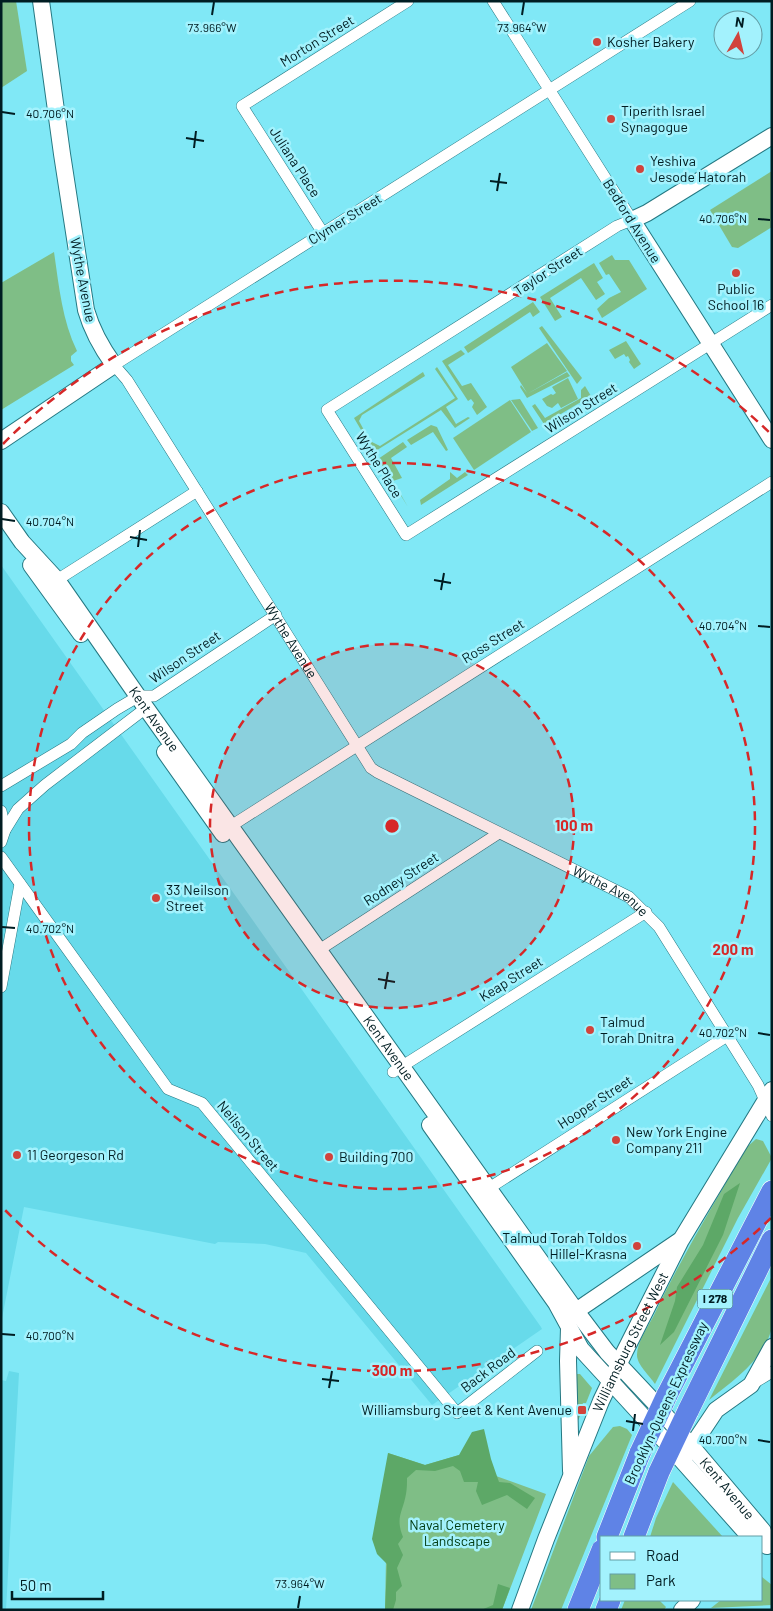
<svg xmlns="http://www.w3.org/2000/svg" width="773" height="1611" font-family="Barlow,sans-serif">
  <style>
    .built { fill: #67daea }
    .green { fill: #7fbe86 }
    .forest { fill: #5da867 }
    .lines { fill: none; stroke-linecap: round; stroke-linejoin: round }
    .street-casing { stroke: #247882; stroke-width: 12 }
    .secondary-casing { stroke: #247882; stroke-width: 18 }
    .highway-casing { stroke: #fff; stroke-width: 22 }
    .street { stroke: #fff; stroke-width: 11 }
    .secondary { stroke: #fff; stroke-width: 16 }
    .highway { stroke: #5f83e6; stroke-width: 21 }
    .highway-bridge-casing { stroke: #fff; stroke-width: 22; stroke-linecap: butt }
    .highway-bridge { stroke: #5f83e6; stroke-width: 21 }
    .ticks { fill: none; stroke: #001d22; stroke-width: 2 }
    .ring { fill: none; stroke: #d62828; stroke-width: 2.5; stroke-dasharray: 9 6 }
    .poi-dot { fill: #d1433c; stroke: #a3f2fd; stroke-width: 2 }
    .labels { text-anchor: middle; stroke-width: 5; stroke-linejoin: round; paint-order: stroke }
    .shield { fill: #a3f2fd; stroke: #315d64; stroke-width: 1 }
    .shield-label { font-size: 12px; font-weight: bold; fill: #001d22 }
    .street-label { font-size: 14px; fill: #001d22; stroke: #a3f2fd }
    .poi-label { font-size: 14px; fill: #001d22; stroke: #a3f2fd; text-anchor: start }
    .park-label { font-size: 14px; fill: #013b10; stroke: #a3f2fd }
    .ticks-label { font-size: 12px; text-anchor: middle; fill: #001d22; stroke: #a3f2fd; stroke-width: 5; stroke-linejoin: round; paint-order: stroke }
    .centre { fill: #d62828; stroke: #a3f2fd; stroke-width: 2.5 }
    .ring-label { font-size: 15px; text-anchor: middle; font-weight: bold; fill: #d62828; stroke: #a3f2fd; stroke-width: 5; stroke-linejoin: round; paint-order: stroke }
  </style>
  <rect width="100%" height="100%" fill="#80e8f6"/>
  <!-- built -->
  <g class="built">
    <polygon points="1,565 541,1327 542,1329 432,1405 306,1253 265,1244 218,1242 215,1244 24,1207 1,1323"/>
    <polygon points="9,1371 19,1373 6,1610 1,1610 1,1380 6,1381"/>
  </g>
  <!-- green -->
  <g class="green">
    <polygon points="1,1 16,1 27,71 1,88"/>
    <polygon points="772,171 772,227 738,248 732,247 710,210"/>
    <path d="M54,252c5,34 8,68 23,99l-6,5v5l3,4 -73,45v-127z"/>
    <polygon points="612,255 615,260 629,260 647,289 602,318 597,309 609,298 621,292 609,274 606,275 599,263"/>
    <polygon points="594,263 603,278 597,282 605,294 596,300 581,278 550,298 562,317 555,321 540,297"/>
    <polygon points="533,302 540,312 533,317 530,312 468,353 464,347"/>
    <polygon points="542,326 582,378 577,384 539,328"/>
    <polygon points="626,341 641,364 634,369 629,362 630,360 628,356 626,357 624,354 615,359 609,350"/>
    <polygon points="547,343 567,371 527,394 567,372 570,376 527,398 520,387 521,385 527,393 511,367"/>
    <polygon points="461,350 465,354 448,365 462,386 471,383 487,407 477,415 472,407 474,403 471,399 468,401 442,361"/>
    <polygon points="437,367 458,399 446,407 456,424 468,417 470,418 455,428 441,410 374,452 354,418 423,372 425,376 362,415 359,421 370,441 380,446 455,398 435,369"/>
    <polygon points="568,378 578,399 561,408 558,403 552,408 547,406 542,399 551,394 553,395 556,393 552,387"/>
    <polygon points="585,386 591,396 544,424 532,406 535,404 545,418 581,398 581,390"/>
    <polygon points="520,399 538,428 532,431 511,400"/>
    <polygon points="510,400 531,432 474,470 453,438"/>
    <polygon points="431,425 437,427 448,450 446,451 433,432 411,445 407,440"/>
    <polygon points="403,442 407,447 391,458 402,478 393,481 408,507 378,459"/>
    <polygon points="450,472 457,478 465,472 468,475 421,505 420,500 450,479"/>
    <path d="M756,1139l7,2 9,17 -34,60 -83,166c-5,-8 -18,-19 -18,-29 0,-12 10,-27 16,-38 28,-59 61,-114 94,-170z"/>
    <path d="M772,1276c0,12 1,45 -1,55 -9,30 -38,50 -62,69z"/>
    <polygon points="575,1374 580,1374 592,1388 586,1403 583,1403 578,1414 580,1416 575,1427"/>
    <polygon points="620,1426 627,1429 632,1435 561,1610 531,1610 589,1456 613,1427"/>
    <polygon points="388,1453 425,1465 459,1455 496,1476 546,1494 502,1610 385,1610"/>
    <polygon points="673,1482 723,1537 650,1537 656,1518"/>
    <polygon points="762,1577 772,1585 772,1605 711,1608 721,1600 762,1600"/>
    <polygon points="625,1600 659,1600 666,1607 664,1610 621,1610"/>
  </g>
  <!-- forest -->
  <g class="forest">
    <polygon points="740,1183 723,1235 674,1332 660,1345 675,1301 677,1287 703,1245 724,1194"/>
    <path d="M484,1429l7,30 8,23 11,1 25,15 -8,11 -20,-14 -25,10 -6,-14 2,-9h-14l-4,-11 -7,-5 -18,5 -19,-1 -9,8c0,5 0,10 -1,16 -3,18 -11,23 -3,43l-5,7 5,11 -6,13 5,18 -6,6v8l-3,10h-8l2,-46 -10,-10 -5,-15 16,-86 37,12 34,-10 13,-23z"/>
    <polygon points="498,1584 510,1588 502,1610 481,1610 493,1605"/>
  </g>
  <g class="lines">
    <defs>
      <g id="street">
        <polyline points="493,1 632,220 617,226 327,410 406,535 772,305"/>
        <path id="s1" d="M690,1l-576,364 13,15 244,388 6,4 252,125 30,30 99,158 14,31"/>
        <polyline points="323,233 242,106 408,1"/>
        <polyline points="57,580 197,491"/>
        <polyline points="1,786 71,744 82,733 117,709 139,696 154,696 276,615"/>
        <polyline points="1,811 5,830 1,842"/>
        <polyline points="231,826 772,482"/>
        <polyline points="5,830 18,809 45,785 146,708"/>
        <polyline points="1,857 168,1089 202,1103 457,1413 537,1351"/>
        <polyline points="319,950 499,833"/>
        <polyline points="1,987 20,884"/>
        <polyline points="393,1072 646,912"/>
        <polyline points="483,1192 727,1036"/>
        <polyline points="752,1384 772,1372"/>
      </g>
      <g id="secondary">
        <polyline points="772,136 647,213 632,220 772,440"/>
        <path d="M1,441l113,-76c-13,-18 -22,-34 -28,-55l-24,-156 -21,-153"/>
        <path id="s2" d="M1,512l21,30 35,38 89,128 430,603 31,41 47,50 109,129 4,15"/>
        <polyline points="31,565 81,634"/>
        <polyline points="165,752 223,834"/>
        <polyline points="430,1125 556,1303 581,1349 647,1421 750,1537"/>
        <polyline points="576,1311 679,1241"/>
        <polyline points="569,1328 568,1361 571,1471"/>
        <polyline points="686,1455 716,1410 751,1385 772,1347"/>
        <path id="s3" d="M520,1610l26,-71 55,-138 24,-50 56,-111 91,-150"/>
        <polyline points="682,1610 692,1600"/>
      </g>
      <g id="highway">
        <polyline points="667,1395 772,1191"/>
        <polyline points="688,1411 772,1240"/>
        <polyline points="607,1537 640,1453"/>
        <polyline points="634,1537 659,1472"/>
        <polyline points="578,1610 602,1550"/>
        <polyline points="606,1610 610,1600"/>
      </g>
    </defs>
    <!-- street casing -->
    <use href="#street" class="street-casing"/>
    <!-- secondary casing -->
    <use href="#secondary" class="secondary-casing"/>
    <!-- highway casing -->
    <use href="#highway" class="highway-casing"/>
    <!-- street -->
    <use href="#street" class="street"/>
    <!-- secondary -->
    <use href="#secondary" class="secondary"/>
    <!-- highway -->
    <use href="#highway" class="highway"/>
    <defs>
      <g id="highway-bridge">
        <polyline points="640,1453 667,1395"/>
        <polyline points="659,1472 688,1411"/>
      </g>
    </defs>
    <!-- highway-bridge casing -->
    <use href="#highway-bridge" class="highway-bridge-casing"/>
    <!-- highway-bridge -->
    <use href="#highway-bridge" class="highway-bridge"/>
  </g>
  <!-- ticks -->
  <path class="ticks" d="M212,15l2,-13M522,15l2,-13M2,112l13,2M186,138l18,3M194,148l2,-17M490,181l17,2M497,191l3,-18M758,219l12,1M2,519l13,2M130,537l17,3M138,547l2,-17M434,580l17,3M441,590l3,-17M758,626l12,1M2,927l13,1M378,979l17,3M385,989l3,-17M758,1033l12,2M2,1334l13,1M322,1379l17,2M329,1388l3,-17M626,1421l17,3M633,1431l2,-17M758,1440l12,2M298,1608l2,-12"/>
  <!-- distance rings -->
  <circle cx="392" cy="826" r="182" fill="#d62828" fill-opacity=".12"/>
  <g class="ring">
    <circle cx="392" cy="826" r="182"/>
    <circle cx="392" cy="826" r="363"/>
    <path d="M771 1218A545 545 0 0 1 3 1208M3 444A545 545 0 0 1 771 434"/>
  </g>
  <!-- markers -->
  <g class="poi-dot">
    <circle cx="597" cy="42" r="5"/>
    <circle cx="611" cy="119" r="5"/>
    <circle cx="640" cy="169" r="5"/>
    <circle cx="736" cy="273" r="5"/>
    <circle cx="156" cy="898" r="5"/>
    <circle cx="590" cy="1030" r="5"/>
    <circle cx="616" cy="1140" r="5"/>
    <circle cx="17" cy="1155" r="5"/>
    <circle cx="329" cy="1157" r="5"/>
    <circle cx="637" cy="1246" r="5"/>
    <rect x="577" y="1405" width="10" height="10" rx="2.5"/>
  </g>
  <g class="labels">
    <!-- shield labels -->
    <rect class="shield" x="697.5" y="1289.5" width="35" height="19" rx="4"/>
    <g class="shield-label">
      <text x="715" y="1303">I 278</text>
    </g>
    <!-- street labels -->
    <g class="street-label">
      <text transform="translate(317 41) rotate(-32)" y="5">Morton Street</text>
      <text transform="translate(295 162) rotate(57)" y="5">Juliana Place</text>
      <text transform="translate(345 219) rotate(-32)" y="5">Clymer Street</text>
      <text transform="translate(632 221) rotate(58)" y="5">Bedford Avenue</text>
      <text transform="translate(548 271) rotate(-33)" y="5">Taylor Street</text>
      <text transform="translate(83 280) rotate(79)" y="5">Wythe Avenue</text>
      <text transform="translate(581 408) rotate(-32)" y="5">Wilson Street</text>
      <text transform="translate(379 465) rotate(58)" y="5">Wythe Place</text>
      <text dy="5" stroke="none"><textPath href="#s1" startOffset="1009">Wythe Avenue</textPath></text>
      <text transform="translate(493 641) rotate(-32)" y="5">Ross Street</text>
      <text transform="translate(185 657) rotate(-34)" y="5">Wilson Street</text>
      <text dy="5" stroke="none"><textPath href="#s2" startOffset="258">Kent Avenue</textPath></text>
      <text transform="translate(401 879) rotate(-33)" y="5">Rodney Street</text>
      <text dy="5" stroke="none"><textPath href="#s1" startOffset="1429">Wythe Avenue</textPath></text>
      <text transform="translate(511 979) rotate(-32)" y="5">Keap Street</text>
      <text dy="5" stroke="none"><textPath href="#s2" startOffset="662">Kent Avenue</textPath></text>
      <text transform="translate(595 1102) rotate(-33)" y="5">Hooper Street</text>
      <text transform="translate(248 1136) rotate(50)" y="5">Neilson Street</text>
      <text dy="5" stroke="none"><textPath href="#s3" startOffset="290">Williamsburg Street West</textPath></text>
      <text transform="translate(488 1370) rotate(-37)" y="5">Back Road</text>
      <text transform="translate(666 1403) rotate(-65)" y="5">Brooklyn-Queens Expressway</text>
      <text dy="5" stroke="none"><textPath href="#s2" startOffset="1218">Kent Avenue</textPath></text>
    </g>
    <!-- poi labels -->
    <g class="poi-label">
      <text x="607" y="47">Kosher Bakery</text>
      <text x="621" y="116">Tiperith Israel<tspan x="621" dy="16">Synagogue</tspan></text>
      <text x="650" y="166">Yeshiva<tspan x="650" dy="16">Jesode Hatorah</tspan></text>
      <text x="736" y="294" text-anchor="middle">Public<tspan x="736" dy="16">School 16</tspan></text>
      <text x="166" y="895">33 Neilson<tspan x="166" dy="16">Street</tspan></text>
      <text x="600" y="1027">Talmud<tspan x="600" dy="16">Torah Dnitra</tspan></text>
      <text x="626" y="1137">New York Engine<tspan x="626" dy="16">Company 211</tspan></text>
      <text x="27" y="1160">11 Georgeson Rd</text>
      <text x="339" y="1162">Building 700</text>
      <text x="627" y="1243" text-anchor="end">Talmud Torah Toldos<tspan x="627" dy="16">Hillel-Krasna</tspan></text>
      <text x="572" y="1415" text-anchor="end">Williamsburg Street &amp; Kent Avenue</text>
    </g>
    <!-- park labels -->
    <g class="park-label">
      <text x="457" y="1530">Naval Cemetery<tspan x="457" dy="16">Landscape</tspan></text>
    </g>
  </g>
  <g class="ticks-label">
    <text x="212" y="32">73.966°W</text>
    <text x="522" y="32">73.964°W</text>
    <text x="50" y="118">40.706°N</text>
    <text x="723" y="223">40.706°N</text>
    <text x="50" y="526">40.704°N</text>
    <text x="723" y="630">40.704°N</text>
    <text x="50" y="933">40.702°N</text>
    <text x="723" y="1037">40.702°N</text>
    <text x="50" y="1340">40.700°N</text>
    <text x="723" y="1444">40.700°N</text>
    <text x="300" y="1588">73.964°W</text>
  </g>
  <circle cx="392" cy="826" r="8" class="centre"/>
  <g class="ring-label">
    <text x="574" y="831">100 m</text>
    <text x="733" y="955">200 m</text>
    <text x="392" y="1376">300 m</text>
  </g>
  <!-- border -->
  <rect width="773" height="1611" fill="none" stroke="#001d22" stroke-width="5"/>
  <!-- legend -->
  <rect x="600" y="1536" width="162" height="65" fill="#a3f2fd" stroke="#629da5"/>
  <rect x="610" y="1552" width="25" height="8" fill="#ffffff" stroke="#629da5"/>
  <text x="646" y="1561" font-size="15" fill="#001d22">Road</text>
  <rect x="610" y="1574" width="25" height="15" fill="#7fbe86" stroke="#629da5"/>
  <text x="646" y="1586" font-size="15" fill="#001d22">Park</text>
  <!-- north arrow -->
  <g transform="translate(738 35) rotate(8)"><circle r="24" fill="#a3f2fd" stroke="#629da5"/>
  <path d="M0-4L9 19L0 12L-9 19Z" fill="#d1433c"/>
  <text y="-8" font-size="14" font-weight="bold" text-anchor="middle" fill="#001d22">N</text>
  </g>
  <!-- scale -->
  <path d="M12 1591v8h91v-8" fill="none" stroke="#001d22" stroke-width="2.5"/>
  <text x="20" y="1591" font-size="15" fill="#001d22" stroke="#a3f2fd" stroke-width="4" paint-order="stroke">50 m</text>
</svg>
